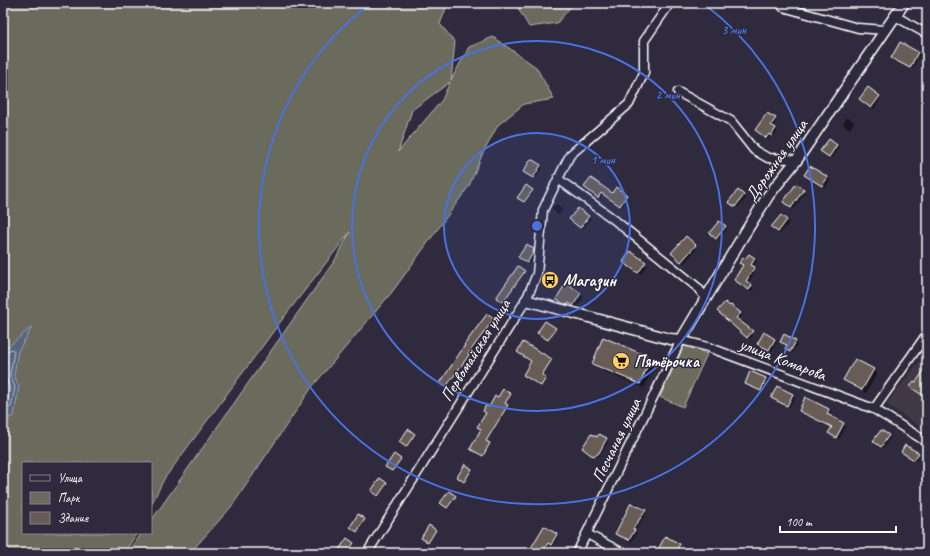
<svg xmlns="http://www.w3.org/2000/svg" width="930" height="556" font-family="Caveat,sans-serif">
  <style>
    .built { fill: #403945 }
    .green { fill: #6a6b5d; stroke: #b4b5ae; fill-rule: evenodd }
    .water { fill: #55657f; stroke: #99a3b2 }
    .shadow { fill: #0007 }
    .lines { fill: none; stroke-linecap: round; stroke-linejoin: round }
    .shore { stroke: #bbc1cc; stroke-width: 1 }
    .building { fill: #675b57; stroke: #fff }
    .minor-casing { stroke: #fff; stroke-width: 11 }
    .tertiary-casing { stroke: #fff; stroke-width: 13 }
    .minor { stroke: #2f2a3d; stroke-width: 8 }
    .tertiary { stroke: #2f2a3d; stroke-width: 10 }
    .ring { fill: none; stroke: #4a71e0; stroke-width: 2 }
    .labels { text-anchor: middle; stroke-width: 3; stroke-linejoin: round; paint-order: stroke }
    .street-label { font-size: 17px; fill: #fff; stroke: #2f2a3d }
    .poi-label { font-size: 17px; font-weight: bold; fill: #fff; stroke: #2f2a3d; text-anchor: start }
    .centre { fill: #4a71e0; stroke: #2f2a3d; stroke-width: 2 }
    .ring-label { font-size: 12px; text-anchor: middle; font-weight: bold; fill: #4a71e0; stroke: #2f2a3d; stroke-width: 3; stroke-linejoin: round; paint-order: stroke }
  </style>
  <rect width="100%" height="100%" fill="#2f2a3d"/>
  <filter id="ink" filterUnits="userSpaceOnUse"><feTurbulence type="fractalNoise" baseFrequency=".025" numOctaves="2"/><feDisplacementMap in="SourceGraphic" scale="8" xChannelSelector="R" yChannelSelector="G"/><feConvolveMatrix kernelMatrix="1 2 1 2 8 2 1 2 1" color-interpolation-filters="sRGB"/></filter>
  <g filter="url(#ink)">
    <!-- built -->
    <polygon class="built" points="927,352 927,431 886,404"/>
    <!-- green -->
    <g class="green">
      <path d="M3,3h445l-8,21 15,18 -4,38 18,-33 24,-10 43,30 18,32 -30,5 -26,21 -16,30 -13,31 -77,106 -80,95 -80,119 -42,47h-57l-1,-6 10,-14h9v-12l184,-261 15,-28 -66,85 -120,162 -13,26v-42h-128v70h114l-13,20 -44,-1 -1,1h-76zM450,82l-8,18 -44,52 14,-42z"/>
      <polygon points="519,3 574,3 557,23 529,27 518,8"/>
      <polygon points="684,344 707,354 683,407 660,397"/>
    </g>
    <!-- water -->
    <polygon class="water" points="33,326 18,351 14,376 19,386 14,416 7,419 3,400 3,351"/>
    <!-- shadow -->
    <g class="shadow">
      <polygon points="900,43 920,55 912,69 894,60"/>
      <polygon points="879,96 881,98 874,109 862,101"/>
      <polygon points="847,117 854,122 850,129 843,124"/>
      <polygon points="775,119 777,121 773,127 778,131 773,137 771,136 768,139 758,132"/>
      <polygon points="837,145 839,147 831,158 824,153"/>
      <polygon points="531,160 543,168 535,179 526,174"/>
      <polygon points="810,167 830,180 825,188 807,177"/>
      <polygon points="526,186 533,191 525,202 519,198"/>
      <polygon points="587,189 612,195 626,196 628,198 622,207 603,195 600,199"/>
      <polygon points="803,190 805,192 794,209 786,204"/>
      <polygon points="738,191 746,198 737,208 732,204"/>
      <polygon points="557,204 563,210 558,215 551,208"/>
      <polygon points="579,209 591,219 583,229 573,221"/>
      <polygon points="781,216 789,223 780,233 775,229"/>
      <polygon points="725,227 727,229 718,240 713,235"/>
      <polygon points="686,238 697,248 684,263 673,253"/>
      <polygon points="533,249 536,252 535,256 529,264 521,259"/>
      <polygon points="749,255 757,261 753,267 756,270 748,283 754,288 751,291 735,280 744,266 741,263 746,261"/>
      <polygon points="645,263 647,265 641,274 626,264"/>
      <polygon points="518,267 525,272 504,302 497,298"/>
      <polygon points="566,284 584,297 577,308 573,306 572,308 567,306 557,299"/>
      <polygon points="731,306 742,316 737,321 754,334 750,339 718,311"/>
      <polygon points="487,315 494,320 448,387 441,383"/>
      <polygon points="764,334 777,342 771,352 760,345"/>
      <polygon points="781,342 795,342 797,344 792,353 786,349 787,346"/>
      <polygon points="650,359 655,363 644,388 598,369 593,364"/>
      <polygon points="551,360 542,376 546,379 542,386 525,376"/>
      <polygon points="873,370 877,374 866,393 848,383 844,379"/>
      <polygon points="927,371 927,399 911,387 917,384"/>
      <polygon points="751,372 768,381 763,392 746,384"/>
      <polygon points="510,395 505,404 508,407 486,442 490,445 484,456 472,449 482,429 489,408 498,399"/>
      <polygon points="793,395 795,397 789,407 772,398"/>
      <polygon points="806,399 829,409 831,412 829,416 846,426 839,439 832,435 833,428 800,411"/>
      <polygon points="408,431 415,435 407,447 400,442"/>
      <polygon points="881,431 890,438 884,448 876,443"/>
      <polygon points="598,438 606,439 608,441 599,456 595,458 585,450"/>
      <polygon points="904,454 918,454 920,456 917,461"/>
      <polygon points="394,455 401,460 393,471 386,467"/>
      <polygon points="466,466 472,471 465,482 458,477"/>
      <polygon points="380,480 387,484 379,496 373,491"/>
      <polygon points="449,492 456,497 448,508 442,503"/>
      <polygon points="645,510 647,512 635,531 637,533 631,542 617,533"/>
      <polygon points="359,516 365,521 358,532 351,527"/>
      <polygon points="430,527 436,532 429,543 422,538"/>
      <polygon points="556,535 558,537 553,546 550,544 545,553 528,553"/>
      <polygon points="666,538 682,547 678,553 663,553"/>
      <polygon points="347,540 354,545 348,553 343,553"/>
    </g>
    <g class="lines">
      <!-- shore -->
      <g class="shore">
        <polyline points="3,354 6,353 11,349 14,351 10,376 15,387 11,407 9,408 3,406"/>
        <polyline points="3,359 7,360 5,376 10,388 8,400 3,401"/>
      </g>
    </g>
    <!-- building -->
    <g class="building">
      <polygon points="900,42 918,52 910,68 891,58"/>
      <polygon points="868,87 880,96 871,108 859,99"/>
      <polygon points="767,113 776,118 771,125 776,128 771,136 769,134 766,138 755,130"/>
      <polygon points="829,139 837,145 829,157 820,151"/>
      <polygon points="531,159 541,165 533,178 523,172"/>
      <polygon points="810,166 828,177 822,186 804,175"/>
      <polygon points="591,178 612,193 616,187 627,195 620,206 601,193 598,198 584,187"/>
      <polygon points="796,184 804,189 791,208 783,202"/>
      <polygon points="526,185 533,190 524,202 517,198"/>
      <polygon points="738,190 744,195 735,207 728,202"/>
      <polygon points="578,208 589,216 580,228 569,219"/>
      <polygon points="781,215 787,220 778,232 771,227"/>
      <polygon points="719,221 726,226 716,239 709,233"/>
      <polygon points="686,236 696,245 681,262 671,253"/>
      <polygon points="527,244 534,249 533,253 527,263 518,257"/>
      <polygon points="630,251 646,262 638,273 623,262"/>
      <polygon points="749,254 755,258 751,265 755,267 746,281 752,285 749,290 734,280 743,265 739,263 743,258 745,259"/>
      <polygon points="518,266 525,271 503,302 496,298"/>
      <polygon points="566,283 581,293 573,306 569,303 568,305 562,303 556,299"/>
      <polygon points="725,302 730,306 731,305 741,313 736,318 753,331 747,338 717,311"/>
      <polygon points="487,314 494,319 468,354 469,355 446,387 440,383 465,345 464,345"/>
      <polygon points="545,321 556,328 548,340 537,333"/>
      <polygon points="764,332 775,339 769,350 757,344"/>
      <polygon points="784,334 796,341 790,352 785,349 787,345 780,342"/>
      <polygon points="603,337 651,358 640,384 592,364"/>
      <polygon points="523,342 552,359 542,375 546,378 541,386 523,375 531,361 517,352"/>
      <polygon points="855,359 874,369 862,390 843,380"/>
      <polygon points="927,366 927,398 910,387 914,381 916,382"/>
      <polygon points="750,371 766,378 761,391 745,384"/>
      <polygon points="777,386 793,394 787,406 771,398"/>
      <polygon points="503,389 511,394 505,403 508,405 486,441 490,443 483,456 470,449 481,429 477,427 486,413 483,411 486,405 489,407 495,396 498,397"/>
      <polygon points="805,397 829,409 827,414 844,423 836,438 828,433 832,427 799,411"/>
      <polygon points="408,429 415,434 406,447 399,442"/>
      <polygon points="881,430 889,435 881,447 873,441"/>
      <polygon points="591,434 597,437 599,434 607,438 599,453 595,456 591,455 582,448"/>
      <polygon points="905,445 919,453 914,460 901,452"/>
      <polygon points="394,454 401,459 392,471 385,467"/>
      <polygon points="465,464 472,469 464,482 457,477"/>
      <polygon points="380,478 387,483 378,496 371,491"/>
      <polygon points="449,491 456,496 447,508 440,503"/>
      <polygon points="631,503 646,510 633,529 635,530 629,540 615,534"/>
      <polygon points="358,514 365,519 357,532 350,527"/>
      <polygon points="429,525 436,530 428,543 421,538"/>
      <polygon points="544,526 557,534 551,545 548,543 542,553 528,553"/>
      <polygon points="665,536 680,544 675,553 663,553 658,550"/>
      <polygon points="347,538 354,543 347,553 342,553 338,551"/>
    </g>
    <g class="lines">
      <defs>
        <g id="minor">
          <polyline points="781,3 783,7 858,28 885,30"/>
          <polyline points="895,16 927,34"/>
          <polyline points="678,92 731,121 754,150 768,158 790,159 796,161"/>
          <polyline points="558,179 612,218 697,287 705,297"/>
          <polyline points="874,409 927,334"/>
          <polyline points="587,534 623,553"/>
          <polyline points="367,553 526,300 537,274 543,210 558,179 570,155 629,104 644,73 644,41 670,3"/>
          <polyline points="577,553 681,340 708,347 874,409 927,442"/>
        </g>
        <polyline id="tertiary" points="526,300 670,339 681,340 740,241 768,196 796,161 904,3"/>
      </defs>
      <!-- minor casing -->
      <use href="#minor" class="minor-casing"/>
      <!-- tertiary casing -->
      <use href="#tertiary" class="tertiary-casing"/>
      <!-- minor -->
      <use href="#minor" class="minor"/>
      <!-- tertiary -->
      <use href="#tertiary" class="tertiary"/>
    </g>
  </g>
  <!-- distance rings -->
  <circle cx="537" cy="226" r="93" fill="#4a71e0" fill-opacity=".12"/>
  <g class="ring">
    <circle cx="537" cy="226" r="93"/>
    <circle cx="537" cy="226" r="185"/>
    <path d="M704 4A278 278 0 1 1 370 4"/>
  </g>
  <!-- icons -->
  <defs>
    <symbol id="bus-disc" viewBox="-11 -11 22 22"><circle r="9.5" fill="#ffd166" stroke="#2f2a3d"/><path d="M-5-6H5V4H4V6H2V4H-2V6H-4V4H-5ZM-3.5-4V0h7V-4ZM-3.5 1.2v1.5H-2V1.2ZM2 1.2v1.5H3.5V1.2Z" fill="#111"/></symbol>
    <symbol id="supermarket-disc" viewBox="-11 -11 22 22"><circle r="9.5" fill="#ffd166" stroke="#2f2a3d"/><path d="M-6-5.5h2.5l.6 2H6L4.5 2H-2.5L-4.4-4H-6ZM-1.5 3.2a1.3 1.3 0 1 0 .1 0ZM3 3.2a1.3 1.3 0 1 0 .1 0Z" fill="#111"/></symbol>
  </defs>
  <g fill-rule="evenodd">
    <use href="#bus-disc" x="540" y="270" width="20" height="20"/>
    <use href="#supermarket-disc" x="611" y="351" width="20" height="20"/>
  </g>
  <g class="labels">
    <!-- street labels -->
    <g class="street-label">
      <text transform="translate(776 160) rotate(-55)" y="6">Дорожная улица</text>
      <text transform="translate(475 350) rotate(-58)" y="6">Первомайская улица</text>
      <text transform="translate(783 359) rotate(21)" y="6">улица Комарова</text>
      <text transform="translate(616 440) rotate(-64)" y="6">Песчаная улица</text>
    </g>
    <!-- poi labels -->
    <g class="poi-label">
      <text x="563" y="286">Магазин</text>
      <text x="634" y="367">Пятёрочка</text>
    </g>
  </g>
  <circle cx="537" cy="226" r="6" class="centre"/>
  <g class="ring-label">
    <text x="734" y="34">3 мин</text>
    <text x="668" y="99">2 мин</text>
    <text x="603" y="164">1 мин</text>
  </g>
  <!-- margin -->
  <rect width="930" height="556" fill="none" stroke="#2f2a3d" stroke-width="16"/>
  <rect x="8" y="8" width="914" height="540" fill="none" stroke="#fff" stroke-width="1.5" filter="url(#ink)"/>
  <!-- legend -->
  <rect x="22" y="462" width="130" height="72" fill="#2f2a3d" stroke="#827f8b"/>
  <rect x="30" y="475" width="20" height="6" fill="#2f2a3d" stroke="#827f8b"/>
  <text x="58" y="482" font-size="12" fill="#ffffff">Улица</text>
  <rect x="30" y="492" width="20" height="12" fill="#6a6b5d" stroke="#827f8b"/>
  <text x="58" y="502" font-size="12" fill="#ffffff">Парк</text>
  <rect x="30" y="512" width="20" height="12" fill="#675b57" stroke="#827f8b"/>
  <text x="58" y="522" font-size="12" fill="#ffffff">Здание</text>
  <!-- scale -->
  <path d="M780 526v6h116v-6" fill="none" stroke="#ffffff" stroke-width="2"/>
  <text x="786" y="526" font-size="12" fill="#ffffff" stroke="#2f2a3d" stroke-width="3" paint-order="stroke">100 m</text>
</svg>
